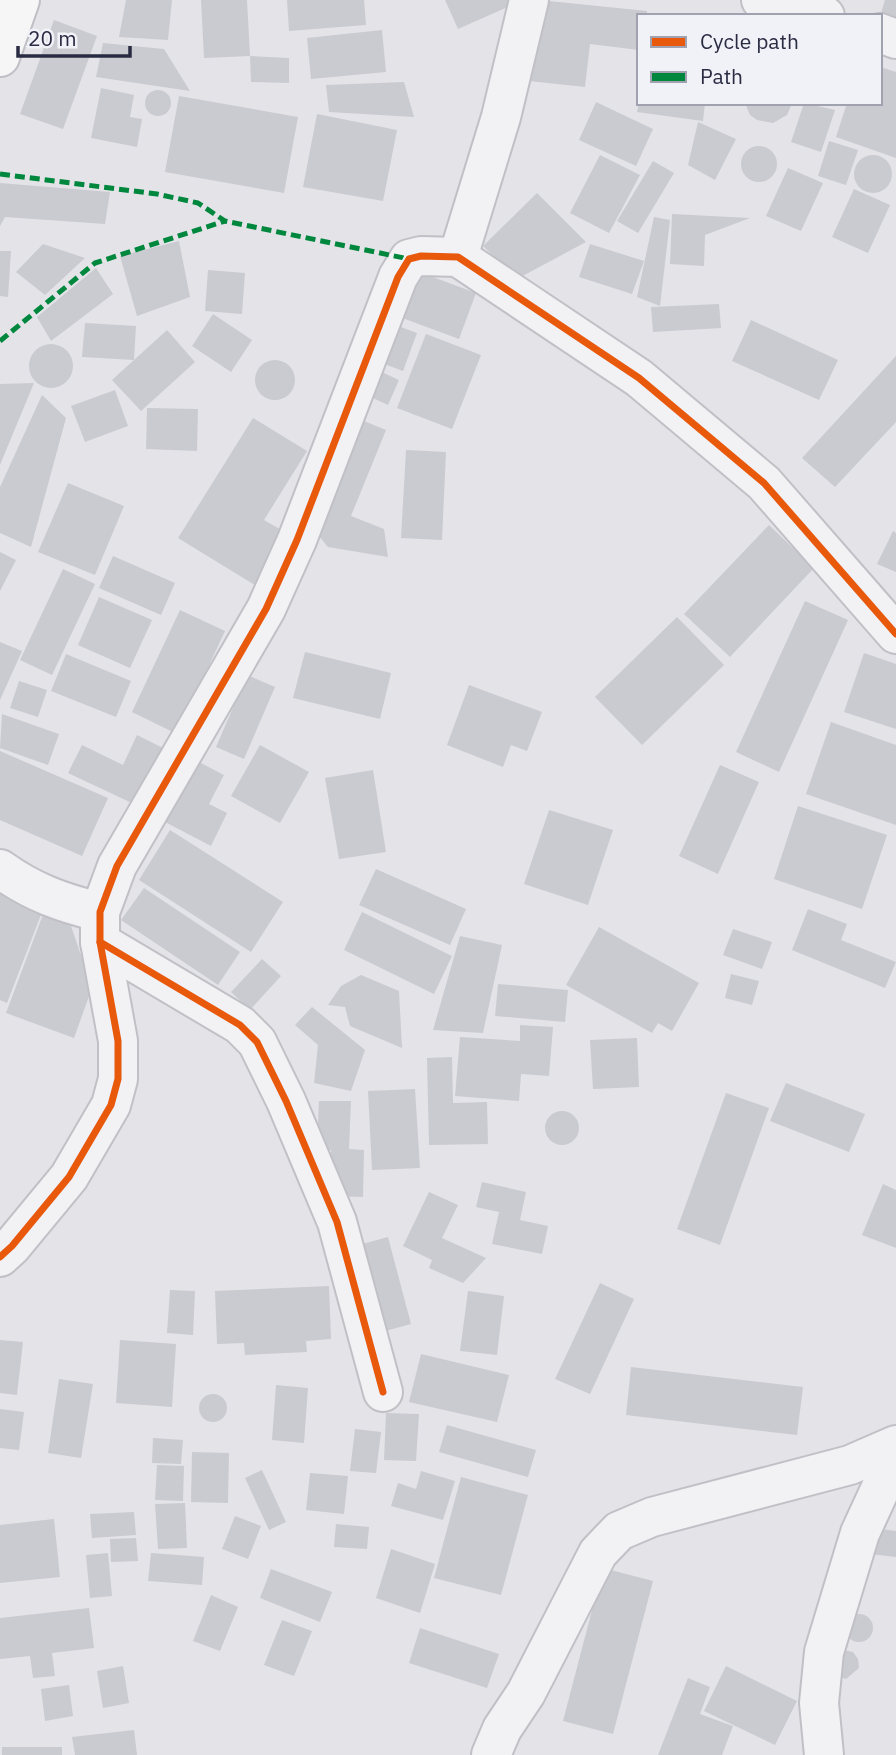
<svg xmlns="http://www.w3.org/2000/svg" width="896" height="1755" font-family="'IBM Plex Sans',sans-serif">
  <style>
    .building { fill: #cacbd0 }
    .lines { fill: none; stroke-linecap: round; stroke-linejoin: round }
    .minor-casing { stroke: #c0c0c6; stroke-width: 42 }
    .major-casing { stroke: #bfc0c6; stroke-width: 42 }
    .minor { stroke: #f2f2f5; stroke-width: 38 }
    .major { stroke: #f6f6f7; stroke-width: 38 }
    .quiet { stroke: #00873e; stroke-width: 5; stroke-dasharray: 10 5; stroke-linecap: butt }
    .cycleway-casing { stroke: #f1f2f7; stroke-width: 11 }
    .cycleway { stroke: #e8590c; stroke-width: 7 }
  </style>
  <rect width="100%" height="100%" fill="#e3e3e8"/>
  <!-- building -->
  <g class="building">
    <polygon points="126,0 172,0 168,40 119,37"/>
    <polygon points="201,0 247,0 250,56 204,58"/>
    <polygon points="287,0 364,0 366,25 289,31"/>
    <polygon points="445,0 509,0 512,5 458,29"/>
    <polygon points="539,0 647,11 647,16 639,16 639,50 590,44 585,87 529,81"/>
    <polygon points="885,0 896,0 896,18 881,13"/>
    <polygon points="54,20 97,36 63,129 20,114"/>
    <polygon points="382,30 386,72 311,79 307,38"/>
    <polygon points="103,43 164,49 190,91 96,77"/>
    <polygon points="250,56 289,58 289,83 251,82"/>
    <polygon points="880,67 896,72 896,158 836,137 847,103 880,103"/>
    <polygon points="404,82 414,117 329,112 326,85"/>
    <polygon points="101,88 134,95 130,117 142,119 137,147 91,138"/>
    <circle cx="158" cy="103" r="13"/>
    <polygon points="179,96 298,117 284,193 165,172"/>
    <polygon points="596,102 653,129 636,166 579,140"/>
    <polygon points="639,103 705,103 703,121 637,112"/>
    <polygon points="745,103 792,103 787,115 773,123 757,120 750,115"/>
    <polygon points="804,103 835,110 821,152 791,142"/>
    <polygon points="317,114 397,130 383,201 303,187"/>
    <polygon points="698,122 736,139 715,180 688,165"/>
    <polygon points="829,141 858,150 846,185 818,176"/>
    <circle cx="759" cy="164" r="18"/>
    <polygon points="600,155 640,175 609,233 570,213"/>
    <circle cx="873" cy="174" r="19"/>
    <polygon points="653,161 674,173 638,233 617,221"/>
    <polygon points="788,168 823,183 801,231 766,216"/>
    <polygon points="0,183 110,192 105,224 5,217 0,226"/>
    <polygon points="854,189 890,205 868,253 832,237"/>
    <polygon points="537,193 586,242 517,279 483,246"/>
    <polygon points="672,214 750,218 705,235 704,266 670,264"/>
    <polygon points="654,217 670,220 660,306 637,297"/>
    <polygon points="179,241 190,297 137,316 120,256"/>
    <polygon points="43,244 85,258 45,295 16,272"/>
    <polygon points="590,244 644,261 632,294 579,277"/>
    <polygon points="0,251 11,251 8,297 0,296"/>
    <polygon points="96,268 113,294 51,341 37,317"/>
    <polygon points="208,270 245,273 242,314 205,311"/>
    <polygon points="414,270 476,293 459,339 397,316"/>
    <polygon points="719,304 721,328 653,332 651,307"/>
    <polygon points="213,314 252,340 231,372 192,346"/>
    <polygon points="751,320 838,360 819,400 732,361"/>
    <polygon points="85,323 136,326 134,360 167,330 195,362 141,411 112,380 134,360 82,357"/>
    <polygon points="390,323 417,333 403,371 376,361"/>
    <polygon points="426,334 481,355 452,429 397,408"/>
    <circle cx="51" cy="366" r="22"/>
    <polygon points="896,356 896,422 835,487 802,458"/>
    <circle cx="275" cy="380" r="20"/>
    <polygon points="373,368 399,380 388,405 362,393"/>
    <polygon points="34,383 0,465 0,384"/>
    <polygon points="115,390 128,426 85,442 71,406"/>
    <polygon points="42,395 66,418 31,547 0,533 0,487"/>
    <polygon points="147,408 198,409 197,451 146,449"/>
    <polygon points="354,417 386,430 351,516 384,529 388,557 328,547 309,524"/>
    <polygon points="253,418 307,451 264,520 290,535 258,587 178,538"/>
    <polygon points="406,450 446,452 442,540 401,538"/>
    <polygon points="68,483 124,506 95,575 38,552"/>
    <polygon points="769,525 814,568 730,657 684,614"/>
    <polygon points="893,531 896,533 896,572 877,564"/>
    <polygon points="0,552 16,560 0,591"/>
    <polygon points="113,556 175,583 161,615 99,588"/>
    <polygon points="63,569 95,584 52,675 20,660"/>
    <polygon points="99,597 152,620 130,668 78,645"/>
    <polygon points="805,601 848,620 779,772 736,752"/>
    <polygon points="180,610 225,631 177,734 132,712"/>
    <polygon points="677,617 724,665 642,745 595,697"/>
    <polygon points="0,642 22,651 0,700"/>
    <polygon points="305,652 391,673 380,719 293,698"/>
    <polygon points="864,653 896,664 896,729 844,712"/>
    <polygon points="66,654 131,681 116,717 51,691"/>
    <polygon points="247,675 275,687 244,759 216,747"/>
    <polygon points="19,681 47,690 38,717 10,708"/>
    <polygon points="469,685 542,712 527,751 511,745 503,767 447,745"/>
    <polygon points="2,714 59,734 48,765 0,748"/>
    <polygon points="831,722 896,745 896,825 806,794"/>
    <polygon points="137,735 163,748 136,805 68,773 82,745 123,765"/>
    <polygon points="260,745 309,772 280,823 231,796"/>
    <polygon points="0,751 108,798 82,856 0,820"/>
    <polygon points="197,761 224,775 209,804 227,813 211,846 165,822"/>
    <polygon points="720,765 759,782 718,874 679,856"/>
    <polygon points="373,770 386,852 339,859 325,778"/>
    <polygon points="798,806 887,835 862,909 774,879"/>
    <polygon points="549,810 613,830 588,905 524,884"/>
    <polygon points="170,830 283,902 251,952 139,880"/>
    <polygon points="376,869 466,909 450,945 359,905"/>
    <polygon points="144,888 240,952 218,985 121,920"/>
    <polygon points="0,890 44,907 7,1003 0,1000"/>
    <polygon points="45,909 68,917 92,988 74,1038 6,1013"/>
    <polygon points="808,909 847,924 841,940 896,962 885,988 792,950"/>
    <polygon points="362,912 452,956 434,994 344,950"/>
    <polygon points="599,927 699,983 672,1031 658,1023 652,1033 566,985"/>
    <polygon points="733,929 772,942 762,969 723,955"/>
    <polygon points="460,936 502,945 483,1033 433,1030"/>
    <polygon points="262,959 281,976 250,1010 231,992"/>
    <polygon points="731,974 759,981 752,1005 725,998"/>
    <polygon points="361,975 399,991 402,1048 350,1026 345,1007 328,1005 341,986"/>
    <polygon points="498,984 568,990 565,1022 495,1016"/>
    <polygon points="312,1007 365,1050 351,1091 314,1083 318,1045 295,1025"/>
    <polygon points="520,1025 553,1027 549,1076 521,1074 519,1101 455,1096 460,1037 520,1041"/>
    <polygon points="637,1038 639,1087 593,1089 590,1040"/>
    <polygon points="452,1057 453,1103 487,1102 488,1144 429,1145 427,1058"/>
    <polygon points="786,1083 865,1114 849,1152 770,1121"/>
    <polygon points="415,1089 420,1168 372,1170 368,1091"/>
    <polygon points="726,1093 769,1108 720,1245 677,1229"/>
    <polygon points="319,1101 351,1101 349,1149 364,1150 363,1197 330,1196 331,1150 317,1149"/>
    <circle cx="562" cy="1128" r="17"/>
    <polygon points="482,1182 526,1192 520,1220 548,1226 542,1254 492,1244 499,1212 476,1207"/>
    <polygon points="883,1184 896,1190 896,1248 862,1235"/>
    <polygon points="429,1192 458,1205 442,1238 486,1258 463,1283 429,1268 432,1260 403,1246"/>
    <polygon points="388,1237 411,1324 378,1333 355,1246"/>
    <polygon points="600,1283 634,1299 590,1394 555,1379"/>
    <polygon points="329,1286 331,1339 306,1341 307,1352 245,1355 244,1343 217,1344 215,1291"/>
    <polygon points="170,1290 195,1291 193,1335 167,1333"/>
    <polygon points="468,1291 504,1296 497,1355 460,1351"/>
    <polygon points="0,1340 23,1342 17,1395 0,1393"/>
    <polygon points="120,1340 176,1344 172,1407 116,1403"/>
    <polygon points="421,1354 509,1375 497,1422 409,1402"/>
    <polygon points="631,1367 803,1387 797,1435 626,1415"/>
    <polygon points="59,1379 93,1384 81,1458 48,1453"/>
    <polygon points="276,1385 308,1388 304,1443 272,1440"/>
    <circle cx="213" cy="1408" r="14"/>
    <polygon points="0,1409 24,1412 19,1450 0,1448"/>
    <polygon points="386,1413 419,1414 416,1461 384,1460"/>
    <polygon points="447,1425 536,1450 528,1477 439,1452"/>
    <polygon points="355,1429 381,1432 376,1473 350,1471"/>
    <polygon points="153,1438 183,1440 181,1464 152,1463"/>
    <polygon points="192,1452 229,1453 228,1503 191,1502"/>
    <polygon points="157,1465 184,1466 183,1501 155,1500"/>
    <polygon points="262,1470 286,1522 269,1530 245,1478"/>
    <polygon points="421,1471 455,1481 443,1520 391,1506 398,1483 416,1489"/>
    <polygon points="310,1473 348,1476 344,1514 306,1510"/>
    <polygon points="461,1477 528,1495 501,1595 434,1578"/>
    <polygon points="185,1503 187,1548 158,1549 155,1504"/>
    <polygon points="134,1512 136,1535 92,1538 90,1514"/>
    <polygon points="235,1516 261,1526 248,1559 222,1549"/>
    <polygon points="54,1519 60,1577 0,1583 0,1525"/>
    <polygon points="336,1524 369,1527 367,1549 334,1547"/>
    <polygon points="873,1528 896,1531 896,1557 870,1554"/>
    <polygon points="136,1538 138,1561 111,1562 110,1539"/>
    <polygon points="391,1549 435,1564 420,1613 376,1598"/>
    <polygon points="108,1553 112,1596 90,1598 86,1555"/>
    <polygon points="151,1553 204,1557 202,1585 148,1581"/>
    <polygon points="603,1568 653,1581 613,1734 563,1721"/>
    <polygon points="271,1569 332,1592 320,1622 260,1598"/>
    <polygon points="211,1595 238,1607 220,1651 193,1641"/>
    <polygon points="89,1608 94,1648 52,1653 55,1676 33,1678 30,1656 0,1659 0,1618"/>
    <circle cx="859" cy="1628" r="14"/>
    <polygon points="282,1620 312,1631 294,1676 264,1665"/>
    <polygon points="420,1628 499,1654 487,1688 409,1663"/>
    <polygon points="844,1650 853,1652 858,1659 859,1668 846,1679 837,1676"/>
    <polygon points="123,1666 129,1703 103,1708 97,1671"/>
    <polygon points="726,1666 797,1701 775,1745 704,1711"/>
    <polygon points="688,1678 710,1687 700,1714 733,1726 722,1755 658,1755"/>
    <polygon points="69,1685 73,1716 45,1721 41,1689"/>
    <polygon points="134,1730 137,1755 75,1755 72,1737"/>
    <rect x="2" y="1747" width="60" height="8"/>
  </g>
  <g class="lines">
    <defs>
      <g id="minor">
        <polyline points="761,0 825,16"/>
        <polyline points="880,33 896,39"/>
        <polyline points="458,257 501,117 529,0"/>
        <path d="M0,869c32,23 62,34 100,43"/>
        <polyline points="100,942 240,1025 257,1042 286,1101 337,1222 383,1392"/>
        <polyline points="0,1257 12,1246 69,1177 111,1105 118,1079 118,1041 100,942 100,912 117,866 266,609 297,540 398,277 409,259 421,256 458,257 639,378 764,483 896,634"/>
        <polyline points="491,1755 502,1729 526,1693 598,1553 619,1531 652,1517 850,1465 896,1445"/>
        <polyline points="824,1755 819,1703 824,1652 860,1533 896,1455"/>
      </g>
      <polyline id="major" points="0,57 20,0"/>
    </defs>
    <!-- minor casing -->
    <use href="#minor" class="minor-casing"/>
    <!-- major casing -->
    <use href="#major" class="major-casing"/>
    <!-- minor -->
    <use href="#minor" class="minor"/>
    <!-- major -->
    <use href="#major" class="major"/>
    <!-- quiet -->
    <g class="quiet">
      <polyline points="0,174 157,194 198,203 225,221 409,259"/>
      <polyline points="0,341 95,263 225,221"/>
    </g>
    <defs>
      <g id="cycleway">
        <polyline points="100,942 240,1025 257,1042 286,1101 337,1222 383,1392"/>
        <polyline points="0,1257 12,1246 69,1177 111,1105 118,1079 118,1041 100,942 100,912 117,866 266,609 297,540 398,277 409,259 421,256 458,257 639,378 764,483 896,634"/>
      </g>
    </defs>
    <!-- cycleway casing -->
    <use href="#cycleway" class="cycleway-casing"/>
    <!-- cycleway -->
    <use href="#cycleway" class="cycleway"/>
  </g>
  <!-- legend -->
  <rect x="637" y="14" width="245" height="91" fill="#f1f2f7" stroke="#a1a2af" stroke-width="2"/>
  <rect x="651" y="37" width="35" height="10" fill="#e8590c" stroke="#a1a2af" stroke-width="2"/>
  <text x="700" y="49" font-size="21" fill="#292b43">Cycle path</text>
  <rect x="651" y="72" width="35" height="10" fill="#00873e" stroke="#a1a2af" stroke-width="2"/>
  <text x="700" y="84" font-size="21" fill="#292b43">Path</text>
  <!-- scale -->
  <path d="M18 46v10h112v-10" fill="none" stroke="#292b43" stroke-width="3.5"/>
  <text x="28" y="46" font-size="21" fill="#292b43" stroke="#f1f2f7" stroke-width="5" paint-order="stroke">20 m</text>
</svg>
